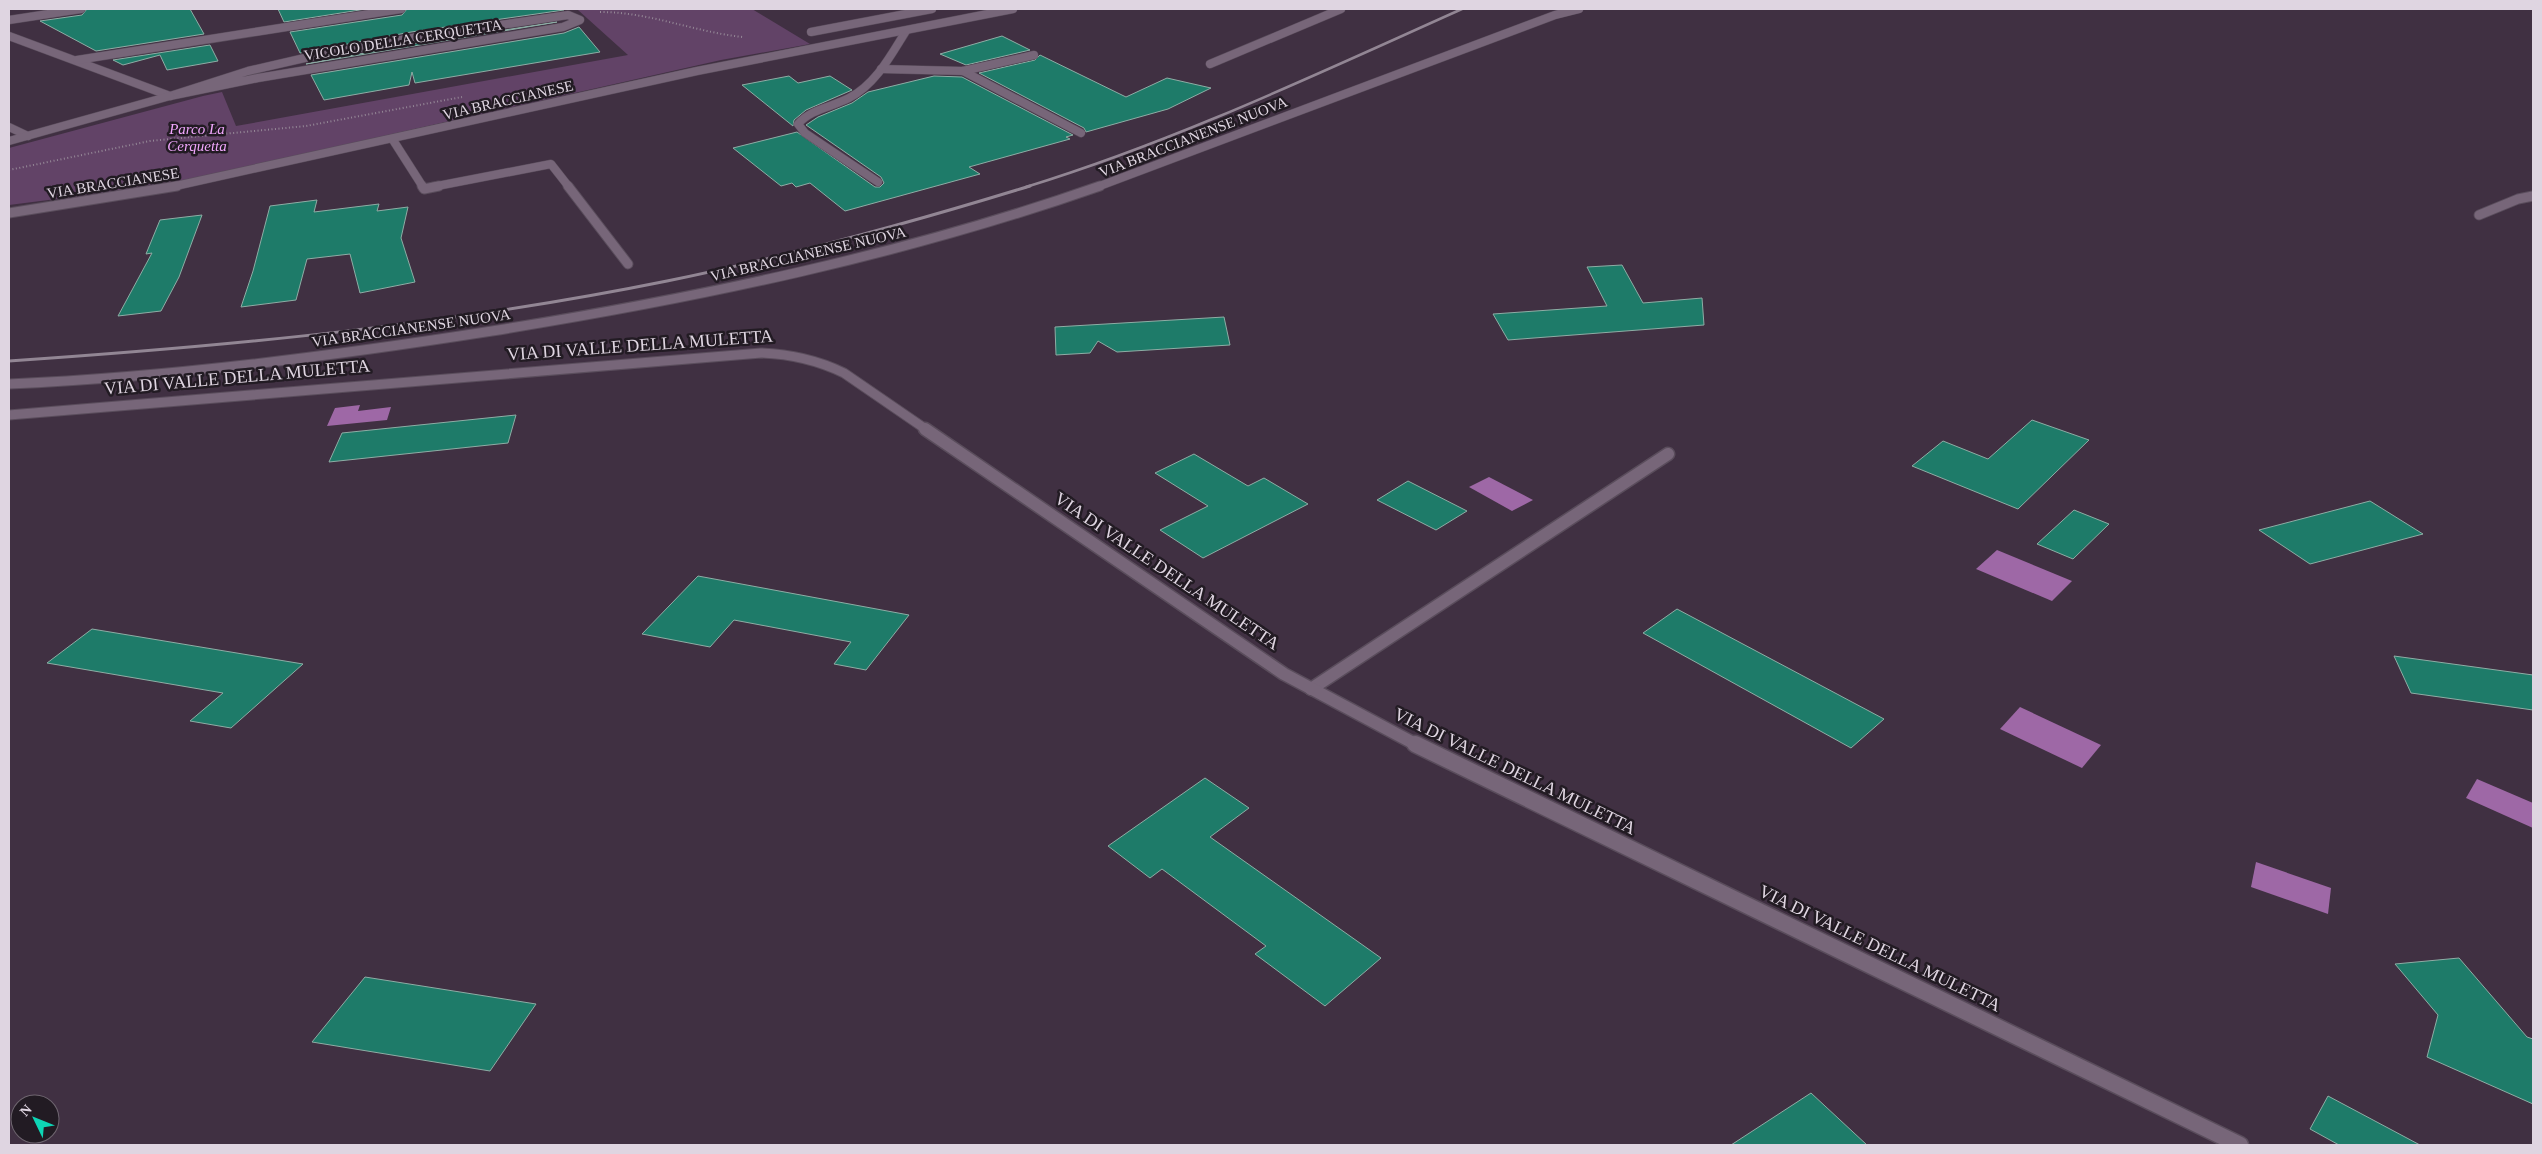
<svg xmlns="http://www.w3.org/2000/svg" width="2542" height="1154" font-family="Georgia,serif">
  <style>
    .green { fill: #624367 }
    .water { fill: #9e68a6 }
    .building { fill: #1e7b69; stroke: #8eada5 }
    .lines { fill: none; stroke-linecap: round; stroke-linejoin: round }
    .lane-far2-casing { stroke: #5a4d5c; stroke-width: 9 }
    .lane-far1-casing { stroke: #5a4d5c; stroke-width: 11 }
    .lane-casing { stroke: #5a4d5c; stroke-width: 15 }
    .street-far3-casing { stroke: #5a4d5c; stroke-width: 9 }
    .street-far2-casing { stroke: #5a4d5c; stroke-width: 11 }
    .street-far1-casing { stroke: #5a4d5c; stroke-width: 15 }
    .street-casing { stroke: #5a4d5c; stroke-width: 19 }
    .secondary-far1-casing { stroke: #5a4d5c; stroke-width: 9 }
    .secondary-casing { stroke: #5a4d5c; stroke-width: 11 }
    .path { stroke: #958897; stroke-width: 2; stroke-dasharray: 1 2.5; stroke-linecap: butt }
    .lane-far2 { stroke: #776679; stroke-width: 8 }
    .lane-far1 { stroke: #776679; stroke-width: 9 }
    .lane { stroke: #776679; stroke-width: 12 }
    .street-far3 { stroke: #776679; stroke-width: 8 }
    .street-far2 { stroke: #776679; stroke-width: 9 }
    .street-far1 { stroke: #776679; stroke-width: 12 }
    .street { stroke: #776679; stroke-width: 16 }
    .secondary-far1 { stroke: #776679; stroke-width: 8 }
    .secondary { stroke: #776679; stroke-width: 9 }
    .rail-far1 { stroke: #928694; stroke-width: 2.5 }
    .rail { stroke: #928694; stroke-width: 3 }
    .labels { text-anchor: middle; stroke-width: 5; stroke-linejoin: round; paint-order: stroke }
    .far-street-label { font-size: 15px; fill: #dfd5e1; stroke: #221b23 }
    .far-park-label { font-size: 15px; font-style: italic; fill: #f1a7fd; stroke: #221b23 }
    .street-label { font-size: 18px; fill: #dfd5e1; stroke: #221b23 }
  </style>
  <rect width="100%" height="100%" fill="#403042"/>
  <!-- green -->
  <polygon class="green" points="585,9 752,9 810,44 721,60 166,185 9,205 9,148 203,96 222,92 236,126 628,55 578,10"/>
  <!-- water -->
  <g class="water">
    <polygon points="360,405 358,411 391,407 387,420 327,426 335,408"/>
    <polygon points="1489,477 1533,500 1512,511 1469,487"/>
    <polygon points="1997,550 2072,581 2052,601 1976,569"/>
    <polygon points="2020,707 2101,745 2082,768 2000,729"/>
    <polygon points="2477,779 2533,803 2533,828 2466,798"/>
    <polygon points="2256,862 2331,888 2328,914 2251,887"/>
  </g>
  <!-- building -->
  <g class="building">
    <polygon points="87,9 190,9 204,34 96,51 40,21 82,15"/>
    <polygon points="278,9 366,9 284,22"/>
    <polygon points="407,9 563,9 564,10 411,32 300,53 290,32 402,15"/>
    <polygon points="557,22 306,64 413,44"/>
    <polygon points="579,27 600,52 415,83 412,72 409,85 324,100 311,75 564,33"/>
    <polygon points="1002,36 1030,50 966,65 940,54"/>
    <polygon points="210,45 218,61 167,70 160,55 123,65 113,60"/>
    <polygon points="1040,55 1126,97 1167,78 1211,88 1168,109 1086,132 1084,128 979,73 1035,60"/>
    <polygon points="789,76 798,83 830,76 852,90 806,110 794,120 793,126 742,85"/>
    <polygon points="934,76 962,77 1073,135 1066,137 1070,139 969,167 980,174 845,211 810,183 796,187 792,183 781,186 733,148 797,132 875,187 880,187 884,183 881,177 806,125 818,117 852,103 868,92"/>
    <polygon points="317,200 314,212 379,204 377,211 408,207 401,238 415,282 360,293 350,254 307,259 296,300 241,307 253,271 270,206"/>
    <polygon points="202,215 179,277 161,311 118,316 152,253 146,254 160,220"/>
    <polygon points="1622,265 1643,303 1702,298 1704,325 1508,340 1493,314 1607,306 1587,267"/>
    <polygon points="1224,317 1230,345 1117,352 1098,341 1090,353 1056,355 1055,327"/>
    <polygon points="516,415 508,443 329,462 342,433"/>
    <polygon points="2032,420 2089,440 2018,509 1912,466 1943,441 1988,459"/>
    <polygon points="1194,454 1248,486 1264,478 1308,504 1203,558 1160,530 1208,506 1155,473"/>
    <polygon points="1408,481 1467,511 1436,530 1377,500"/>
    <polygon points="2370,501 2423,534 2310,564 2259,530"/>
    <polygon points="2074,510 2109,524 2073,559 2037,544"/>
    <polygon points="698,576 909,615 866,670 834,664 851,642 734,620 710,647 642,634"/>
    <polygon points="1677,609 1884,719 1851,748 1643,633"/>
    <polygon points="92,629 303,664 231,728 190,721 223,693 47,663"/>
    <polygon points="2394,656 2533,675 2533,710 2411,693"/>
    <polygon points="1205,778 1249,808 1210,837 1381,958 1325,1006 1255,954 1266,946 1162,869 1150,878 1108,846"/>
    <polygon points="2459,958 2527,1037 2533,1039 2533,1104 2427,1057 2438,1015 2395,964"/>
    <polygon points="365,977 536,1004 490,1071 312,1042"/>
    <polygon points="1811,1093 1867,1145 1731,1145"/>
    <polygon points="2328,1096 2420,1145 2339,1145 2310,1129"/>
  </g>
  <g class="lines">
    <defs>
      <g id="lane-far2">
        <polyline points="1210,64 1341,9"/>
        <polyline points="963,71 1081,133"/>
        <polyline points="9,127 28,136"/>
      </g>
      <polyline id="lane-far1" points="2479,215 2518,199 2533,196"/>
      <polyline id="lane" points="1311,689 1668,454"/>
      <g id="street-far3">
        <polygon points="568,15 580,20 563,27 258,78 170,96 248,71 309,57 412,38"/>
        <polyline points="9,20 81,9"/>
        <polyline points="811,32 932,9"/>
        <polyline points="9,36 170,96"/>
        <polyline points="77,60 401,9"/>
        <polyline points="881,69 963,71 1034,55"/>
        <polyline points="393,140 423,187"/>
        <polyline points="9,141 170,96"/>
        <path d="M878,182l-73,-49 -7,-9c13,-15 34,-17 51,-26 27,-14 42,-43 57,-67"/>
        <polyline points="432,187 551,164 569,187"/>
      </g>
      <g id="street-far2">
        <polyline points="422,186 424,189 439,186"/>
        <polyline points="568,186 628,264"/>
        <path d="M9,415l752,-62c30,1 56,7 83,20l83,57"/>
      </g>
      <polyline id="street-far1" points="925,429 1284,674 1417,745"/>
      <polyline id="street" points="1415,744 2240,1145"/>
      <g id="secondary-far1">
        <polyline points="171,187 697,71 1013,9"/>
        <polyline points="1097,187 1555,15 1579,9"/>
      </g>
      <g id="secondary">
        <polyline points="9,213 177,186"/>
        <path d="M9,384c162,-7 323,-28 483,-53 206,-33 411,-76 608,-145"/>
      </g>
    </defs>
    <!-- lane-far2 casing -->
    <use href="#lane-far2" class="lane-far2-casing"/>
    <!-- lane-far1 casing -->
    <use href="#lane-far1" class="lane-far1-casing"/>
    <!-- lane casing -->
    <use href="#lane" class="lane-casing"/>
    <!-- street-far3 casing -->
    <use href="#street-far3" class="street-far3-casing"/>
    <!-- street-far2 casing -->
    <use href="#street-far2" class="street-far2-casing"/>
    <!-- street-far1 casing -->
    <use href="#street-far1" class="street-far1-casing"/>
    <!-- street casing -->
    <use href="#street" class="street-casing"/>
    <!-- secondary-far1 casing -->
    <use href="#secondary-far1" class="secondary-far1-casing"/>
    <!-- secondary casing -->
    <use href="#secondary" class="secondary-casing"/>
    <!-- path -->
    <g class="path">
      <path d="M600,12c50,0 94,20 143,25"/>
      <polyline points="9,170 150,141 306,126 462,97"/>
    </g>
    <!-- lane-far2 -->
    <use href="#lane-far2" class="lane-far2"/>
    <!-- lane-far1 -->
    <use href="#lane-far1" class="lane-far1"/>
    <!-- lane -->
    <use href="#lane" class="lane"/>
    <!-- street-far3 -->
    <use href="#street-far3" class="street-far3"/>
    <!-- street-far2 -->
    <use href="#street-far2" class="street-far2"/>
    <!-- street-far1 -->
    <use href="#street-far1" class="street-far1"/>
    <!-- street -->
    <use href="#street" class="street"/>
    <!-- secondary-far1 -->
    <use href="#secondary-far1" class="secondary-far1"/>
    <!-- secondary -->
    <use href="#secondary" class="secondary"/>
    <!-- rail-far1 -->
    <path class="rail-far1" d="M1026,187c150,-46 293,-114 436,-178"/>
    <!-- rail -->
    <path class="rail" d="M9,361c221,-15 441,-36 658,-80 123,-25 243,-58 363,-95"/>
  </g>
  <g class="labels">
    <!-- far-street labels -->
    <g class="far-street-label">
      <text transform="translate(403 40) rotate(-9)" y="5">VICOLO DELLA CERQUETTA</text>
      <text transform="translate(508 100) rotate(-13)" y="5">VIA BRACCIANESE</text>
      <text transform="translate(1193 137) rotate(-21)" y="5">VIA BRACCIANENSE NUOVA</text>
      <text transform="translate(113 183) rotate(-9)" y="5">VIA BRACCIANESE</text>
      <text transform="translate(808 254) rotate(-13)" y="5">VIA BRACCIANENSE NUOVA</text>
      <text transform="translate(411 328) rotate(-8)" y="5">VIA BRACCIANENSE NUOVA</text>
    </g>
    <!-- far-park labels -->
    <g class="far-park-label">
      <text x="197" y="134">Parco La<tspan x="197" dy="17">Cerquetta</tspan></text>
    </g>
    <!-- street labels -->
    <g class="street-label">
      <text transform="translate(640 345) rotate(-4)" y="6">VIA DI VALLE DELLA MULETTA</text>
      <text transform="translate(237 377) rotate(-5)" y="6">VIA DI VALLE DELLA MULETTA</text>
      <text transform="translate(1167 571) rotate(34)" y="6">VIA DI VALLE DELLA MULETTA</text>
      <text transform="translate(1515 771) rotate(26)" y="6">VIA DI VALLE DELLA MULETTA</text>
      <text transform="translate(1880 948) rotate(26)" y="6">VIA DI VALLE DELLA MULETTA</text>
    </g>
  </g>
  <!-- border -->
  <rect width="2542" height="1154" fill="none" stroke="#dfd5e1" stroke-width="20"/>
  <!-- north arrow -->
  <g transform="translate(35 1119) rotate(313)"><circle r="24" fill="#221b23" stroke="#6e656f"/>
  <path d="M0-4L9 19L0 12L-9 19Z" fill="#0ed5b5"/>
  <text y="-8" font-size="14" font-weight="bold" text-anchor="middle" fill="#dfd5e1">N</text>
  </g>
</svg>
